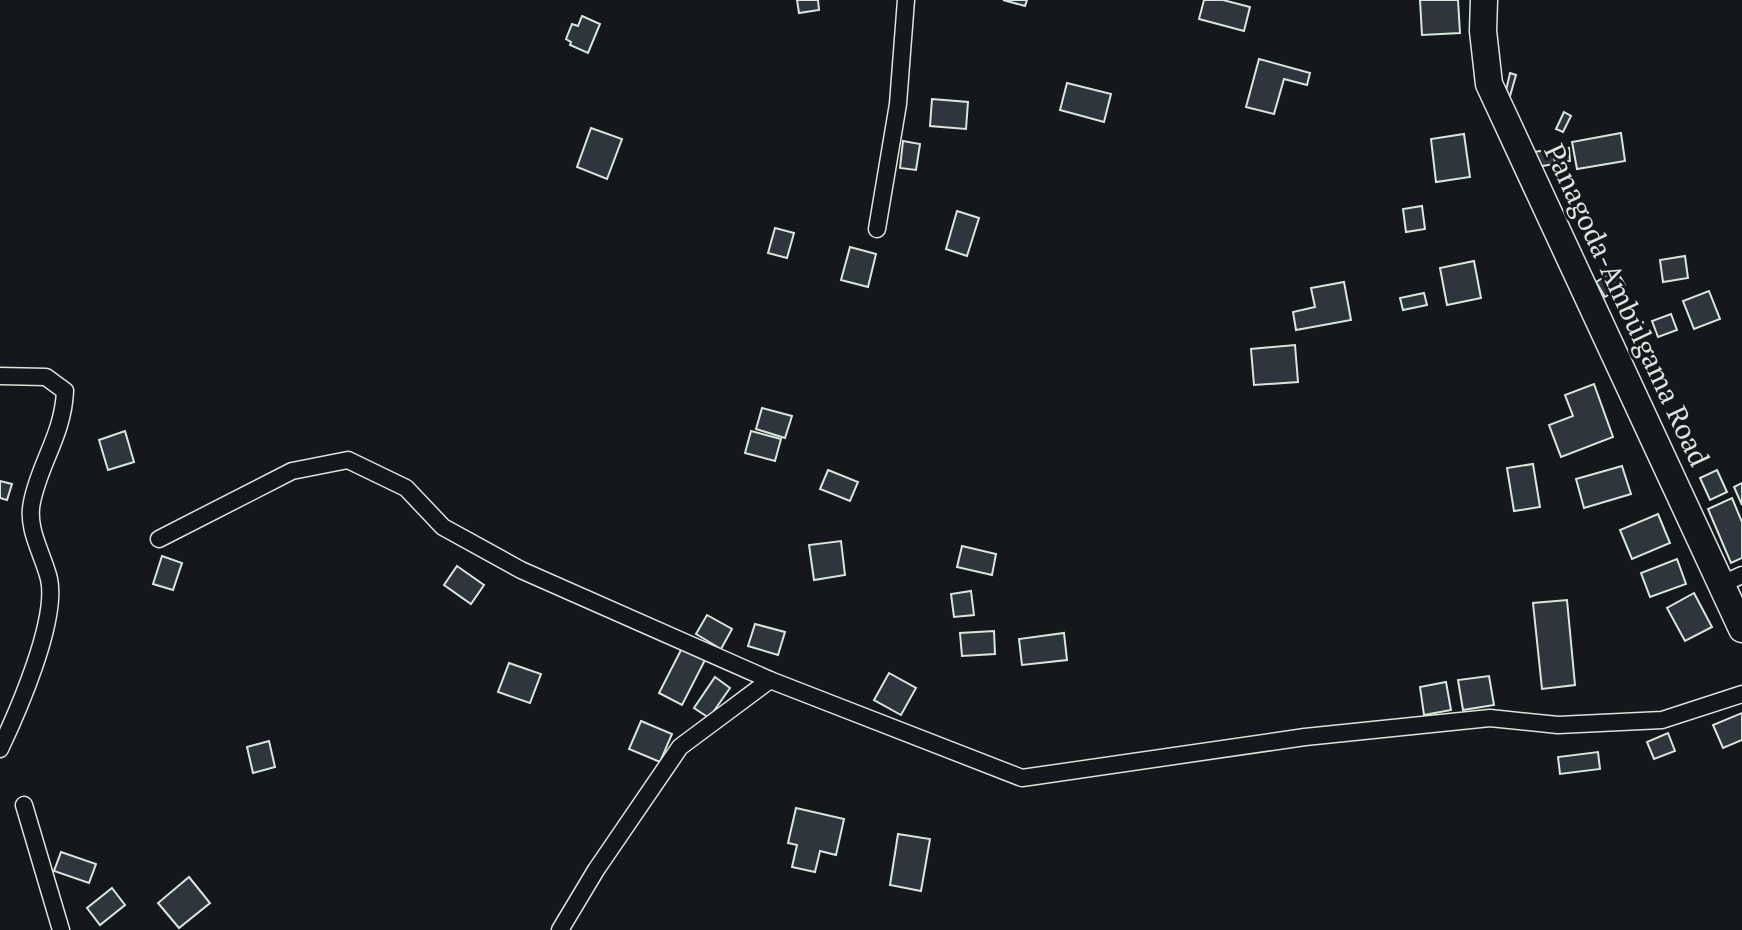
<svg xmlns="http://www.w3.org/2000/svg" width="1742" height="930" font-family="'PT Serif',serif">
  <style>
    .building { fill: #2c363c; stroke: #d8e6dc; stroke-width: 2 }
    .lines { fill: none; stroke-linecap: round; stroke-linejoin: round }
    .street-casing { stroke: #d8e6dc; stroke-width: 19 }
    .primary-casing { stroke: #d8e6dc; stroke-width: 29 }
    .street { stroke: #14181c; stroke-width: 16 }
    .primary { stroke: #14181c; stroke-width: 26 }
    .labels { text-anchor: middle; stroke-width: 6; stroke-linejoin: round; paint-order: stroke }
    .street-label { font-size: 28px; fill: #d8e6dc; stroke: #14181c }
  </style>
  <rect width="100%" height="100%" fill="#14181c"/>
  <!-- building -->
  <g class="building">
    <polygon points="797,0 818,0 819,10 799,13"/>
    <polygon points="1003,0 1027,0 1025,6"/>
    <polygon points="1204,0 1223,0 1250,7 1244,31 1199,19"/>
    <polygon points="1420,0 1458,0 1460,33 1422,35"/>
    <polygon points="582,16 600,24 588,53 570,45 571,42 566,39 572,24 578,26"/>
    <polygon points="1259,59 1310,73 1307,85 1284,79 1274,114 1246,107"/>
    <polygon points="1510,73 1516,75 1510,96 1505,95"/>
    <polygon points="1067,83 1111,94 1104,122 1060,110"/>
    <polygon points="932,99 968,102 966,129 930,126"/>
    <polygon points="1564,112 1571,116 1563,132 1556,129"/>
    <polygon points="591,128 622,139 607,179 577,167"/>
    <polygon points="1621,133 1625,161 1577,169 1572,142"/>
    <polygon points="1464,134 1470,177 1436,182 1431,139"/>
    <polygon points="903,141 920,144 916,170 900,168"/>
    <polygon points="1569,148 1570,161 1558,163 1557,150"/>
    <polygon points="1553,149 1555,164 1536,167 1534,152"/>
    <polygon points="1422,206 1425,229 1406,232 1403,209"/>
    <polygon points="957,211 979,218 967,256 946,249"/>
    <polygon points="775,228 794,233 787,258 768,253"/>
    <polygon points="850,247 876,254 868,287 841,280"/>
    <polygon points="1685,256 1688,278 1663,282 1660,260"/>
    <polygon points="1474,261 1481,298 1447,305 1440,268"/>
    <polygon points="1616,270 1625,285 1605,297 1596,282"/>
    <polygon points="1344,282 1351,320 1296,330 1293,312 1315,307 1311,288"/>
    <polygon points="1709,291 1720,319 1694,329 1683,301"/>
    <polygon points="1424,293 1427,305 1403,310 1400,298"/>
    <polygon points="1671,314 1677,330 1658,337 1652,321"/>
    <polygon points="1634,319 1643,322 1637,337 1629,334"/>
    <polygon points="1295,345 1298,382 1254,385 1251,349"/>
    <polygon points="1594,384 1613,437 1561,457 1549,425 1573,416 1565,395"/>
    <polygon points="762,408 792,416 785,438 756,429"/>
    <polygon points="125,431 134,462 108,470 99,440"/>
    <polygon points="751,431 781,439 775,461 745,453"/>
    <polygon points="1533,464 1540,507 1514,511 1507,468"/>
    <polygon points="1622,466 1631,494 1584,508 1576,479"/>
    <polygon points="828,470 858,482 850,501 820,489"/>
    <polygon points="1717,470 1727,492 1710,500 1700,478"/>
    <polygon points="0,481 12,484 7,500 0,498"/>
    <polygon points="1742,483 1742,505 1734,487"/>
    <polygon points="1732,498 1742,522 1742,558 1731,563 1708,509"/>
    <polygon points="1658,514 1670,543 1632,559 1620,530"/>
    <polygon points="841,541 845,575 814,580 809,545"/>
    <polygon points="962,546 996,554 992,575 957,567"/>
    <polygon points="162,556 182,563 173,590 153,584"/>
    <polygon points="1677,559 1686,584 1650,597 1641,573"/>
    <polygon points="457,566 484,585 471,604 444,585"/>
    <polygon points="971,591 974,615 954,617 951,594"/>
    <polygon points="1694,593 1712,627 1685,641 1667,608"/>
    <polygon points="1567,600 1575,685 1542,689 1533,603"/>
    <polygon points="707,615 732,629 721,649 696,634"/>
    <polygon points="755,624 785,632 778,655 748,646"/>
    <polygon points="994,631 995,654 962,656 960,633"/>
    <polygon points="1064,633 1067,660 1022,665 1019,639"/>
    <polygon points="682,648 705,660 682,705 659,693"/>
    <polygon points="509,663 541,674 530,703 498,692"/>
    <polygon points="889,673 916,688 901,715 874,700"/>
    <polygon points="1489,676 1494,705 1463,710 1458,680"/>
    <polygon points="715,677 730,688 709,718 694,708"/>
    <polygon points="1446,682 1451,710 1424,715 1420,687"/>
    <polygon points="1742,713 1742,740 1723,748 1713,725"/>
    <polygon points="641,721 672,734 660,762 629,749"/>
    <polygon points="1668,733 1675,751 1654,759 1647,742"/>
    <polygon points="269,741 275,767 253,773 247,747"/>
    <polygon points="1598,752 1600,769 1560,774 1558,757"/>
    <polygon points="796,808 844,819 836,855 820,851 815,872 792,867 797,845 788,843"/>
    <polygon points="898,834 930,839 921,891 890,885"/>
    <polygon points="61,852 96,864 89,883 54,871"/>
    <polygon points="189,877 210,903 179,928 158,903"/>
    <polygon points="112,888 125,905 100,925 87,908"/>
  </g>
  <g class="lines">
    <defs>
      <g id="street">
        <polyline points="877,229 898,104 906,0"/>
        <path d="M0,376l46,1 19,14c-2,44 -25,71 -33,111 -6,27 11,52 17,77 9,41 -31,132 -49,170"/>
        <polyline points="159,539 292,471 348,460 406,488 443,527 521,570 770,680"/>
        <polyline points="1720,585 1742,575"/>
        <polyline points="24,805 61,930"/>
        <polyline points="560,930 596,870 680,747 770,680 1022,778 1305,737 1490,718 1558,725 1662,720 1742,694"/>
      </g>
      <polyline id="primary" points="1484,0 1483,31 1489,84 1742,629"/>
    </defs>
    <!-- street casing -->
    <use href="#street" class="street-casing"/>
    <!-- primary casing -->
    <use href="#primary" class="primary-casing"/>
    <!-- street -->
    <use href="#street" class="street"/>
    <!-- primary -->
    <use href="#primary" class="primary"/>
  </g>
  <g class="labels">
    <!-- street labels -->
    <g class="street-label">
      <text transform="translate(1627 305) rotate(65)" y="10">Panagoda-Ambulgama Road</text>
    </g>
  </g>
</svg>
